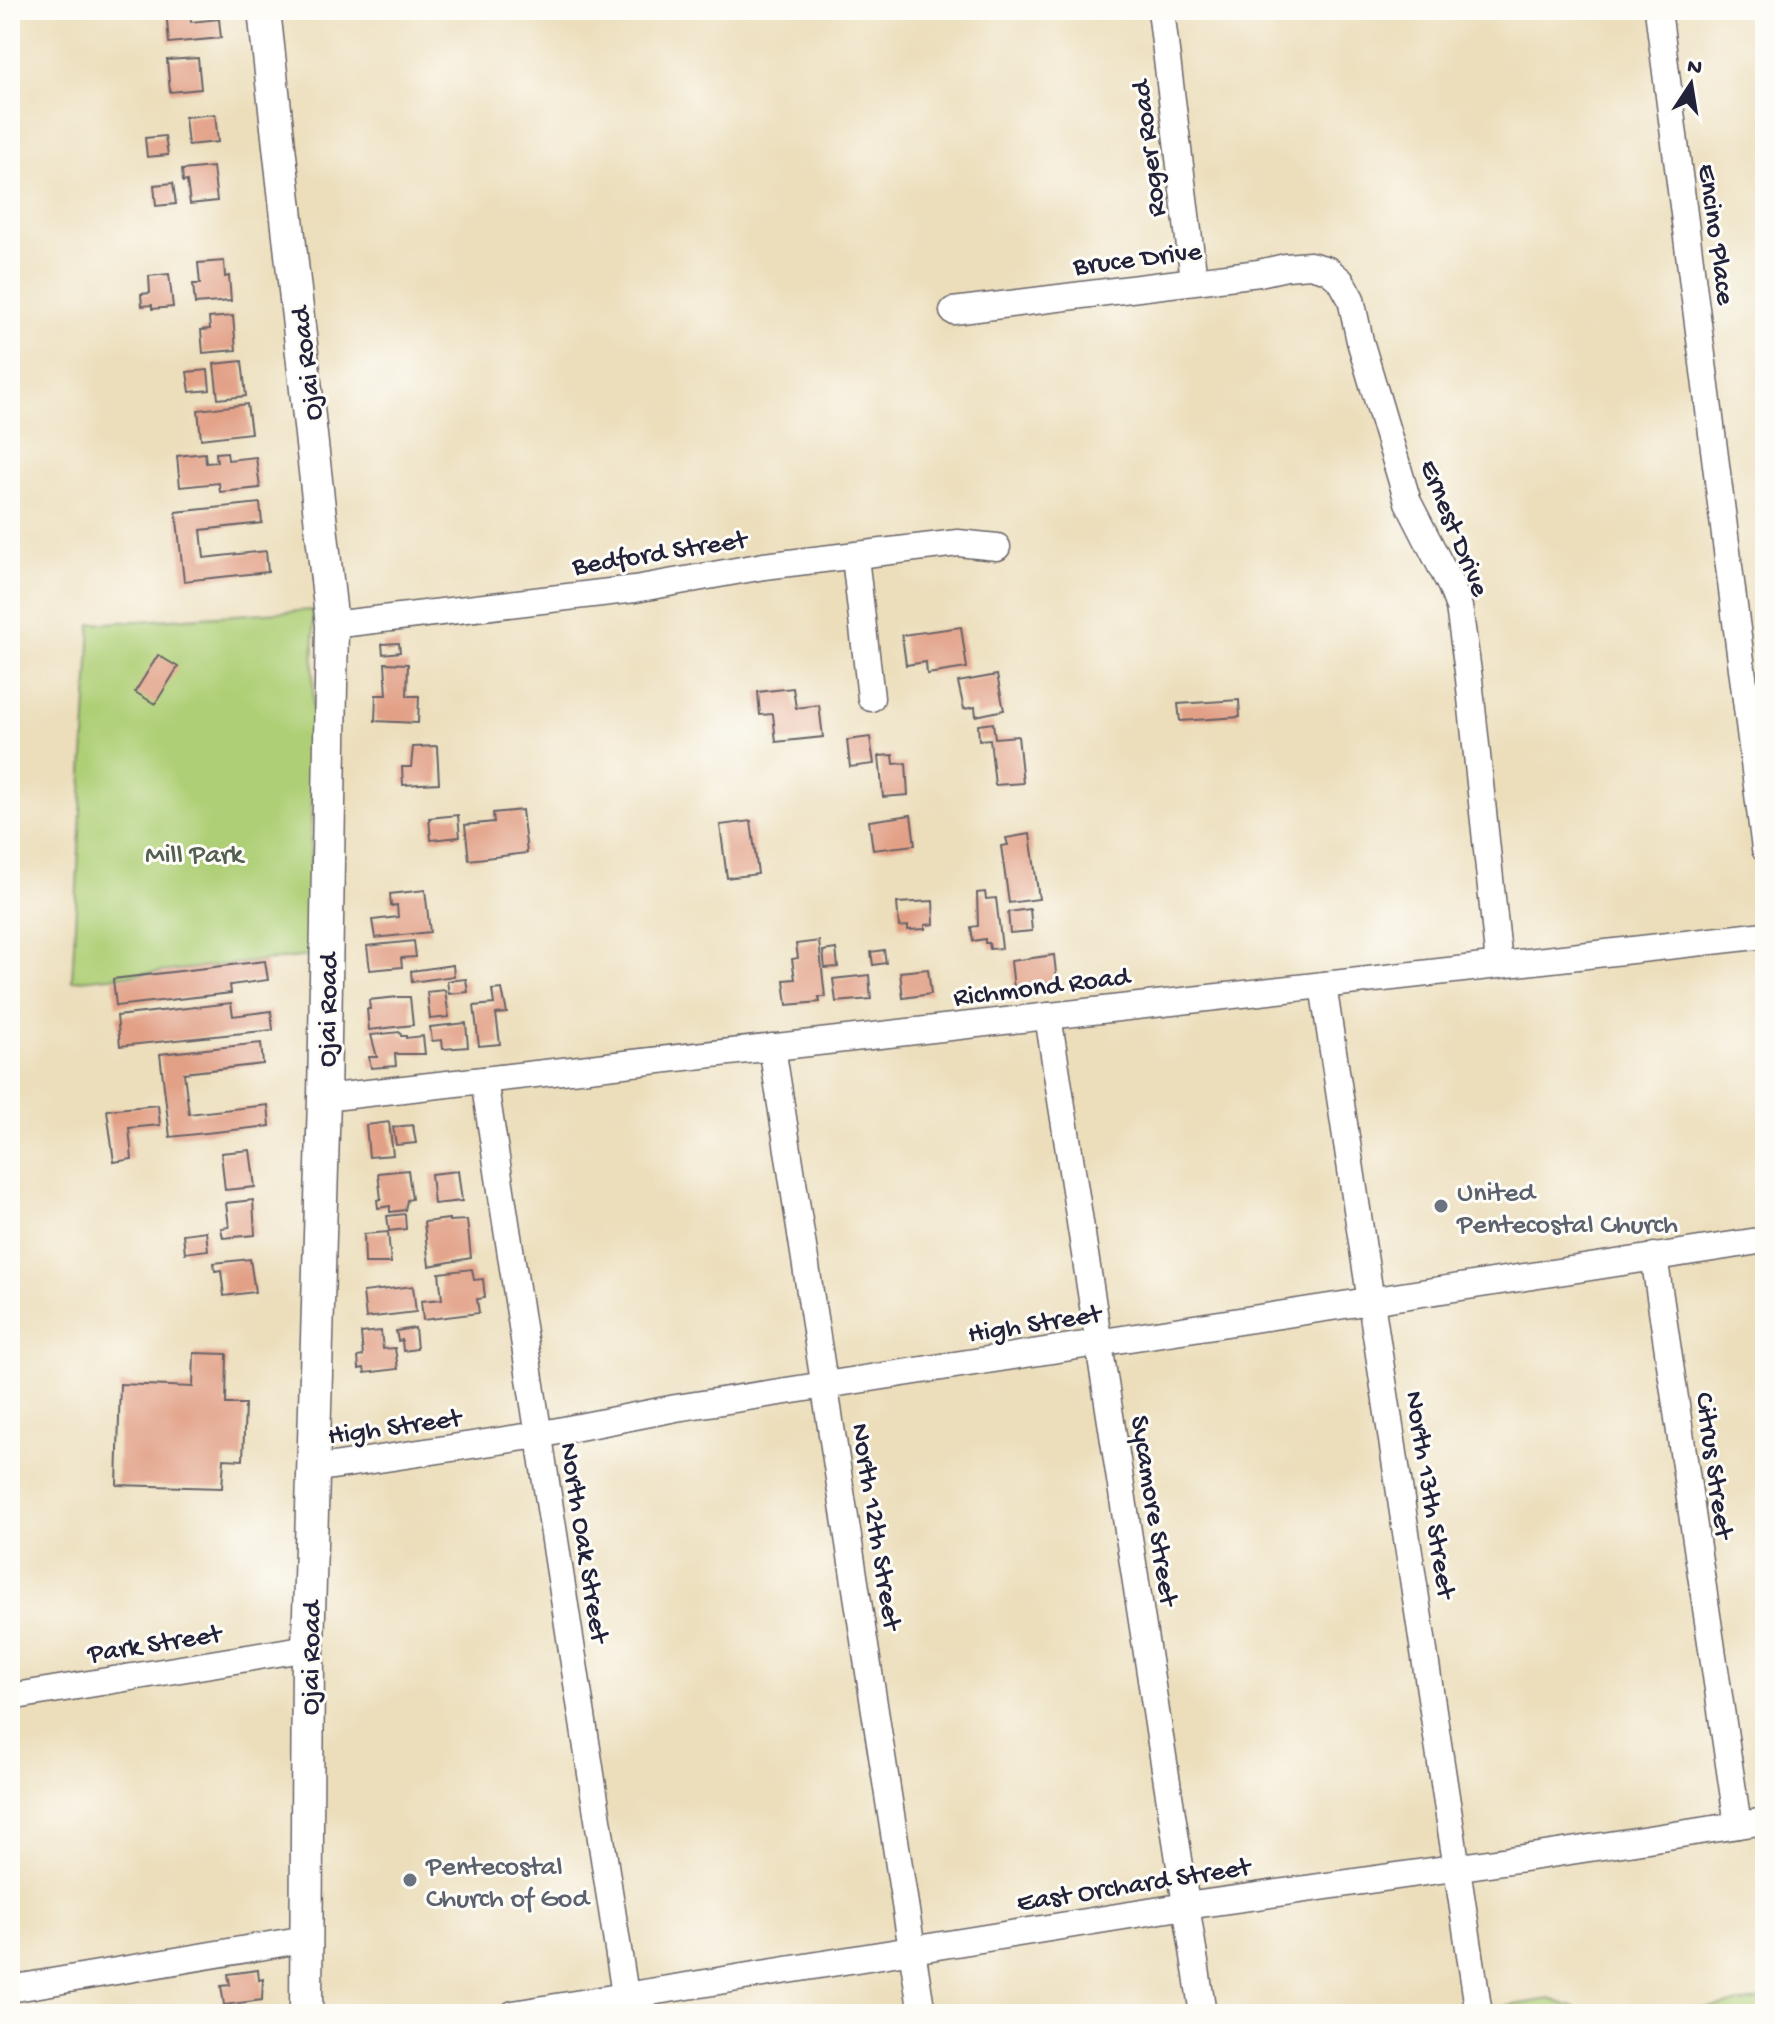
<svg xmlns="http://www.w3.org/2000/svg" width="1775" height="2024" font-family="'Gochi Hand',sans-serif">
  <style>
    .green { fill: #afcf76; stroke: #687858; stroke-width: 2 }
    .building { fill: #e2a086 }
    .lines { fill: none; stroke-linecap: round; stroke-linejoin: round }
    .minor-casing { stroke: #696468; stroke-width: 29 }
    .major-casing { stroke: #696468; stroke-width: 35 }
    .minor { stroke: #fff; stroke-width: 26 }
    .major { stroke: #fff; stroke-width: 32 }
    .worship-dot { fill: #6b7280; stroke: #fdfcf7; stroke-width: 3 }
    .labels { text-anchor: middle; stroke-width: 6; stroke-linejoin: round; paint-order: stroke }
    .street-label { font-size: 28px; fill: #22223b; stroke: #fdfcf7 }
    .park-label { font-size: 28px; fill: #535f50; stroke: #fdfcf7 }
    .worship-label { font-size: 28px; fill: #5b616d; stroke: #fdfcf7; text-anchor: start }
  </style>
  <rect width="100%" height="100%" fill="#fdfcf7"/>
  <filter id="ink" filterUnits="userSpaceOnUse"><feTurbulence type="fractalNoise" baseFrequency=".0125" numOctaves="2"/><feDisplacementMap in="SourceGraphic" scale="16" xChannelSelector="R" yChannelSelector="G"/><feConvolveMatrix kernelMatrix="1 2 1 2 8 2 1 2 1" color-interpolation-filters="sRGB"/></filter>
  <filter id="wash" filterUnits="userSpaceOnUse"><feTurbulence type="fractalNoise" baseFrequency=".006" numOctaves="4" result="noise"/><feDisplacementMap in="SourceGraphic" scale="32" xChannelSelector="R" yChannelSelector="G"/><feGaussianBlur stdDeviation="1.8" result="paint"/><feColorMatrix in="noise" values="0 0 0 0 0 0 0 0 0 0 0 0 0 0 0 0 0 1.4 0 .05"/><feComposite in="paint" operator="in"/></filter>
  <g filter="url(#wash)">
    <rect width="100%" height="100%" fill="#ecdebb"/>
    <!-- green -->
    <g class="green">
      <polygon points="312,610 314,632 309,956 72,981 91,624"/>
      <polygon points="1550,1999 1593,2014 1502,2014 1501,2007"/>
      <polygon points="1765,1999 1765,2014 1670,2014"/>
    </g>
    <g id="blocks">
      <!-- building -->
      <g class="building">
        <polygon points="166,10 190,10 191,22 219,19 221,38 169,43"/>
        <polygon points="198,58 201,89 170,92 167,60"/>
        <polygon points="215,114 218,142 188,145 185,117"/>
        <polygon points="165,136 168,155 147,157 145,138"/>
        <polygon points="213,167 217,201 190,204 187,181 183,182 182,170"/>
        <polygon points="173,183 176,204 156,206 154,185"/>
        <polygon points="224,261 225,277 229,276 231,301 195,304 193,284 200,284 198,263"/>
        <polygon points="169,274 173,307 152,309 152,305 142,306 141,294 150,293 149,276"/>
        <polygon points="233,316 236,350 203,353 201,330 210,329 209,318"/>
        <polygon points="242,361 246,396 218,399 214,364"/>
        <polygon points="208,370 210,390 190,392 187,372"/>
        <polygon points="247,404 251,433 201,439 198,410"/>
        <polygon points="227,452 228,460 256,457 260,488 220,492 219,483 180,487 177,456 205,453 206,463 217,462 216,453"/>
        <polygon points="260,503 262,523 201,530 204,558 266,551 268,572 184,581 176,512"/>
        <polygon points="961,627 967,668 927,674 926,662 906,665 902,635"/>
        <polygon points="399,643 400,652 383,654 382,644"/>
        <polygon points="158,655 178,667 155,704 135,692"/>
        <polygon points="385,663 408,664 407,696 419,696 418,723 375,721 376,695 387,695"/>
        <polygon points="997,675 1004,710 976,716 975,707 964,709 958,682"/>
        <polygon points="793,688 796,708 819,705 823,737 776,742 773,714 760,715 758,692"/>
        <polygon points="1239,700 1240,717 1180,721 1178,704"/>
        <polygon points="993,723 995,738 1018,736 1023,783 995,785 990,739 979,740 978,725"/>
        <polygon points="870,737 874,764 850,767 847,740"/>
        <polygon points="437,746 439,783 403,785 402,767 411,767 413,747"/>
        <polygon points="893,755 894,764 906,763 908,795 883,797 879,756"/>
        <polygon points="522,810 527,853 469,860 465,825 494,822 493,813"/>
        <polygon points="458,815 460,837 431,840 429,818"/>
        <polygon points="911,815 915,845 873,850 869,821"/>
        <polygon points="751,821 758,874 727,878 720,825"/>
        <polygon points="1030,834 1039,899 1009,903 1001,846 1008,845 1006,838"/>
        <polygon points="425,890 430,932 375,938 372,920 398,917 397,905 391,906 390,894"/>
        <polygon points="985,892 986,899 996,898 1002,948 990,949 989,943 985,943 985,939 973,941 971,927 978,926 977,893"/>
        <polygon points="933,901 934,924 925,925 925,929 908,930 908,926 899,927 897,903"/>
        <polygon points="1030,909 1032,931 1010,933 1008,912"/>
        <polygon points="414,941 416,957 401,958 402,967 370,970 367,946"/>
        <polygon points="819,941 825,997 819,997 820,1002 787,1005 784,980 795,979 792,959 798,958 796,944"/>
        <polygon points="836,949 838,967 825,968 823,951"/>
        <polygon points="884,950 886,963 873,965 871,952"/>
        <polygon points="1054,955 1057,982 1014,988 1011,961"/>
        <polygon points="265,961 268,980 230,985 231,993 116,1006 113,979"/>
        <polygon points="453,965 454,976 412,982 411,971"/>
        <polygon points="928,969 931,994 903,998 900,972"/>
        <polygon points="869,975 871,999 836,1002 833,979"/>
        <polygon points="466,979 468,992 449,994 447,981"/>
        <polygon points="502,989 507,1013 496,1014 500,1044 479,1046 474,1006 494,1004 492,990"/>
        <polygon points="445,990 449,1017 430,1019 427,992"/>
        <polygon points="398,997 410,997 413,1025 369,1030 367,1009 370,1009 369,1000"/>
        <polygon points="231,1003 233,1016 271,1011 273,1030 120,1046 117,1016"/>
        <polygon points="466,1023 468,1047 443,1049 442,1040 432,1041 430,1027"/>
        <polygon points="400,1032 401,1036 406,1036 406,1038 423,1036 425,1054 395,1054 396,1066 371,1068 369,1057 377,1057 371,1035"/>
        <polygon points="261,1043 263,1064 184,1073 189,1114 268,1105 270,1126 170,1137 160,1054"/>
        <polygon points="158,1105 160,1125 129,1128 132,1159 114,1162 107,1110"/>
        <polygon points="389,1122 393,1155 369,1157 366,1125"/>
        <polygon points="413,1125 416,1143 396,1145 393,1127"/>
        <polygon points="250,1150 255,1187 225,1190 221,1153"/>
        <polygon points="408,1170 412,1199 407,1200 405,1210 390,1212 390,1206 378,1208 377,1200 381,1199 378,1173"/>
        <polygon points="458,1171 462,1201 434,1204 431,1174"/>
        <polygon points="253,1200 255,1235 223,1238 221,1228 229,1227 226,1203"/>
        <polygon points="405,1214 406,1229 389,1231 387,1216"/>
        <polygon points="449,1219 449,1221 467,1220 471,1258 429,1266 424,1222"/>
        <polygon points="206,1231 208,1250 185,1253 183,1234"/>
        <polygon points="388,1232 391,1263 365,1263 364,1234"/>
        <polygon points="250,1259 255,1292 224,1296 221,1270 215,1271 214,1263"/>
        <polygon points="472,1269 474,1280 483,1279 485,1298 477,1299 479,1313 423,1320 421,1301 442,1299 439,1273"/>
        <polygon points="413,1286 416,1312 366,1318 363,1292"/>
        <polygon points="415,1328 417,1349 403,1351 402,1340 398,1341 396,1331"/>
        <polygon points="381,1331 383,1349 395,1348 398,1369 365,1373 364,1368 359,1369 358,1357 363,1356 361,1333"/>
        <polygon points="194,1353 227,1354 226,1404 245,1404 243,1460 224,1459 222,1488 117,1485 120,1384 193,1387"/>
        <polygon points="258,1970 259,1980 263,1979 262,2000 224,2005 221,1986 230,1985 228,1974"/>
      </g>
    </g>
  </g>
  <g filter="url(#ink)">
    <use href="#blocks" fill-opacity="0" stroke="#696468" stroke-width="2"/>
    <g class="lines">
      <defs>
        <g id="minor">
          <polyline points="1161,10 1194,280"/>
          <polyline points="1658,10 1765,849"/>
          <polyline points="953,311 1259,273 1286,267 1310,265 1328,270 1341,281 1351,299 1360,341 1408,502 1451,586 1459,607 1469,679 1499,964"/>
          <polyline points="855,557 871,698"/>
          <polyline points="332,625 635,589 764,566 958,543 997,547"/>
          <polyline points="1323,985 1479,2014"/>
          <polyline points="1048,1016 1203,2014"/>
          <polyline points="772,1047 922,2014"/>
          <polyline points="484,1080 628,2014"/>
          <polyline points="324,1098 1765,935"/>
          <polyline points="1654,1256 1738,1825"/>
          <polyline points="313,1469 538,1435 676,1408 1765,1240"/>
          <polyline points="10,1697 308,1648"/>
          <polyline points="10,1989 306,1939"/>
          <polyline points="513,2014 1186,1906 1538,1856 1765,1821"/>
        </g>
        <polyline id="major" points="264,10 332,625 324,1098 308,1648 306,2014"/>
      </defs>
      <!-- minor casing -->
      <use href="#minor" class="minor-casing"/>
      <!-- major casing -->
      <use href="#major" class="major-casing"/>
      <!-- minor -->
      <use href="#minor" class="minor"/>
      <!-- major -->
      <use href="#major" class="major"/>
    </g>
  </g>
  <!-- markers -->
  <g class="worship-dot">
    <circle cx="1441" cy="1206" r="8"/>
    <circle cx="410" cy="1880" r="8"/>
  </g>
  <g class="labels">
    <!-- street labels -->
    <g class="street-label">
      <text transform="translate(1146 149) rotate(-97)" y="10">Roger Road</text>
      <text transform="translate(1719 234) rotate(82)" y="10">Encino Place</text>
      <text transform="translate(1137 256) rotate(-7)" y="10">Bruce Drive</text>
      <text transform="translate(304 364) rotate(-97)" y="10">Ojai Road</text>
      <text transform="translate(1457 527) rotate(68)" y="10">Ernest Drive</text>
      <text transform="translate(659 550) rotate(-9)" y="10">Bedford Street</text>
      <text transform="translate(1041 984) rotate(-7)" y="10">Richmond Road</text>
      <text transform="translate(325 1010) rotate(-89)" y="10">Ojai Road</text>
      <text transform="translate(1034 1321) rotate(-9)" y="10">High Street</text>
      <text transform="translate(394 1424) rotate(-8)" y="10">High Street</text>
      <text transform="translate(1717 1465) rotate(82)" y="10">Citrus Street</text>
      <text transform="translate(1433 1494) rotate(81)" y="10">North 13th Street</text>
      <text transform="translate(1157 1510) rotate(81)" y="10">Sycamore Street</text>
      <text transform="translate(879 1526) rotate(81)" y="10">North 12th Street</text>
      <text transform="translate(587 1542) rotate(81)" y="10">North Oak Street</text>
      <text transform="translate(154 1641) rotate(-9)" y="10">Park Street</text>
      <text transform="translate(308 1658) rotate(-89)" y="10">Ojai Road</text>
      <text transform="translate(1133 1882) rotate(-9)" y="10">East Orchard Street</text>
    </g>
    <!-- park labels -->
    <g class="park-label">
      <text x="194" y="862">Mill Park</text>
    </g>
    <!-- worship labels -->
    <g class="worship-label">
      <text x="1457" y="1200">United<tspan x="1457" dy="32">Pentecostal Church</tspan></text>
      <text x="426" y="1874">Pentecostal<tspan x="426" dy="32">Church of God</tspan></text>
    </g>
  </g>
  <!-- margin -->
  <rect width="1775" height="2024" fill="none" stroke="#fdfcf7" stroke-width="40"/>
  <!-- north arrow -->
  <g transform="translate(1691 84) rotate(12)" stroke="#fdfcf7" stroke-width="6" paint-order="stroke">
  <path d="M0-6L14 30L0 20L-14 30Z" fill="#22223b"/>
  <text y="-12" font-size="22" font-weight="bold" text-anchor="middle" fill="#22223b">N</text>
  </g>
</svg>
